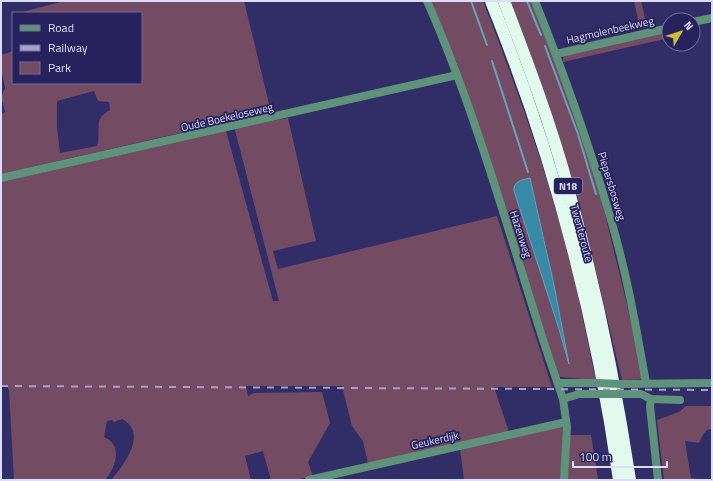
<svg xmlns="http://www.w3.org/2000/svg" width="713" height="481" font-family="'Titillium Web',sans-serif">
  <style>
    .green { fill: #734c64; fill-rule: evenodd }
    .water { fill: #378aa5; stroke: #68a3be }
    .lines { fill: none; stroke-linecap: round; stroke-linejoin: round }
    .stream { stroke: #68a3be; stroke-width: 2 }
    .minor { stroke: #5f927a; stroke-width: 8 }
    .highway { stroke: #e2faed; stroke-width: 12 }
    .rail { stroke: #a3a3ca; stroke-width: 2; stroke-dasharray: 7 7; stroke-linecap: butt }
    .minor-bridge { stroke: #5f927a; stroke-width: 8 }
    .labels { text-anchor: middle; stroke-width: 3.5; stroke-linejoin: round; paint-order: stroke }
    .shield { fill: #28225c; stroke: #a5a5cb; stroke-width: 1 }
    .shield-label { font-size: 10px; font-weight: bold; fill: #dbddfa }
    .street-label { font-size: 11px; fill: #dbddfa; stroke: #28225c }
  </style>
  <rect width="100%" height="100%" fill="#312d67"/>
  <!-- green -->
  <g class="green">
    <path d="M64,1h180l27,111 -270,62v-59l4,-3 -4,-15 4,-9 -4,-20v-13l12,-4v32h128v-70h-122zM94,91l4,10 11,1 1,8c-18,10 -8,18 -13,36l-37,7 -3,-26v-26z"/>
    <path d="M431,1h52c32,82 62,166 85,251 11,42 18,85 28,128l-36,-3 -27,-73 -75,-238zM530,178l17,73 15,88 -48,-148 3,-9z"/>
    <polygon points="509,1 532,1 582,136 604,210 639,354 642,379 622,380 580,206 539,78"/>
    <polygon points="634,1 641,1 647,27 640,29"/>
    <polygon points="669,30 669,38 563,62 563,58 566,54"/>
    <path d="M288,118l28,123 -43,10 5,18 219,-53 55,171h-58l15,45 -141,31 -5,-22 -11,-15 -10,-40h-96l2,10 6,-3 68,-1 8,31 -22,39 5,14 -17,4h-25l-8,-29 -18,5 6,24h-140c12,-14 38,-47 11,-61l-8,3 -2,-2 -5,1 -3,16c20,8 11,32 1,43h-91l-5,-90 -2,-4h-6v-204l225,-51 47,170h6l-44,-171 1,-2z"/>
    <path d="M686,406h26v23c-8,0 -10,8 -13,14l-14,-2 6,37 16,2h-43l-7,-60 22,-8z"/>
    <polygon points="563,426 562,480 464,480 460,449"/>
    <polygon points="570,435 591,435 598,480 568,480"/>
  </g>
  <!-- water -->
  <path class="water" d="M530,178l24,107 15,79 -10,-35 -45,-138c-1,-10 8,-11 16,-13z"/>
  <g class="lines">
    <!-- stream -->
    <g class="stream">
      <polyline points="471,1 487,45"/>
      <polyline points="527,1 541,35"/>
      <polyline points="545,46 578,134 596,194"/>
      <polyline points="492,61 528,172"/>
    </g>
    <!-- minor -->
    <g class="minor">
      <path d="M427,1c49,111 81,230 118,345l18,53 4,28 -3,53"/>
      <path d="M535,1c28,70 53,140 74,212 17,56 27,113 37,170"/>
      <polyline points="693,22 712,18"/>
      <polyline points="556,54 669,28"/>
      <polyline points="1,178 457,75"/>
      <polyline points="559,383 597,383"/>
      <polyline points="620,384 712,383"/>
      <polyline points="622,394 641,394 651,399 680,400"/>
      <polyline points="563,399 579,394 599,394"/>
      <polyline points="651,399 650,406 658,480"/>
      <polyline points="309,480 566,422"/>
    </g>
    <!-- highway -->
    <g class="highway">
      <path d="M491,1c62,154 105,315 128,479"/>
      <path d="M504,1c23,60 46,121 63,183 27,97 48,196 63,296"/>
    </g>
    <!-- rail -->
    <polyline class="rail" points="1,386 712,390"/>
    <!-- minor-bridge -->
    <g class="minor-bridge">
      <polyline points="597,383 620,384"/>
      <polyline points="599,394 622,394"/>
    </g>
  </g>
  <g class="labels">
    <!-- shield labels -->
    <rect class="shield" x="554" y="178" width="28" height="16" rx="3"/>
    <g class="shield-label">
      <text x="568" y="190">N18</text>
    </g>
    <!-- street labels -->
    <g class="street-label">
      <text transform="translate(610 30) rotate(-13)" y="4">Hagmolenbeekweg</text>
      <text transform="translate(227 117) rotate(-13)" y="4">Oude Boekeloseweg</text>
      <text transform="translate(612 186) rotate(73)" y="4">Piepersbosweg</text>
      <text transform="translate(582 233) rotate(75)" y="4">Twenteroute</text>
      <text transform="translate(521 234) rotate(72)" y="4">Hazenweg</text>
      <text transform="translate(435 440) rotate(-13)" y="4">Geukerdijk</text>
    </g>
  </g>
  <!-- border -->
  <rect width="713" height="481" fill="none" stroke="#dbddfa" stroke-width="4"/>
  <!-- legend -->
  <rect x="12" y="12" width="130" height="72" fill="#28225c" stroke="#706d9b"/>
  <rect x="20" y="25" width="20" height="6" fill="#5f927a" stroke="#706d9b"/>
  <text x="48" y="32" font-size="12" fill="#dbddfa">Road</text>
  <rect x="20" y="45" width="20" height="6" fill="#a3a3ca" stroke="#706d9b"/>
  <text x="48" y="52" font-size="12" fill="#dbddfa">Railway</text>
  <rect x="20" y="62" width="20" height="12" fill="#734c64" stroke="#706d9b"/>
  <text x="48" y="72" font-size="12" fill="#dbddfa">Park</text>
  <!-- north arrow -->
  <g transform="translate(681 32) rotate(51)"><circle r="19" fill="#28225c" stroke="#706d9b"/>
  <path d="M0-3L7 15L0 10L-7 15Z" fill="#c9bb3b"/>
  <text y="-6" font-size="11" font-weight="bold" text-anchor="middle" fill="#dbddfa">N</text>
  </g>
  <!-- scale -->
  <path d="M573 461v6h94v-6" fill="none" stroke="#dbddfa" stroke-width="2"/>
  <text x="579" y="461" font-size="12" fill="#dbddfa" stroke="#28225c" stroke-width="3" paint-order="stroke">100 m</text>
</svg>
